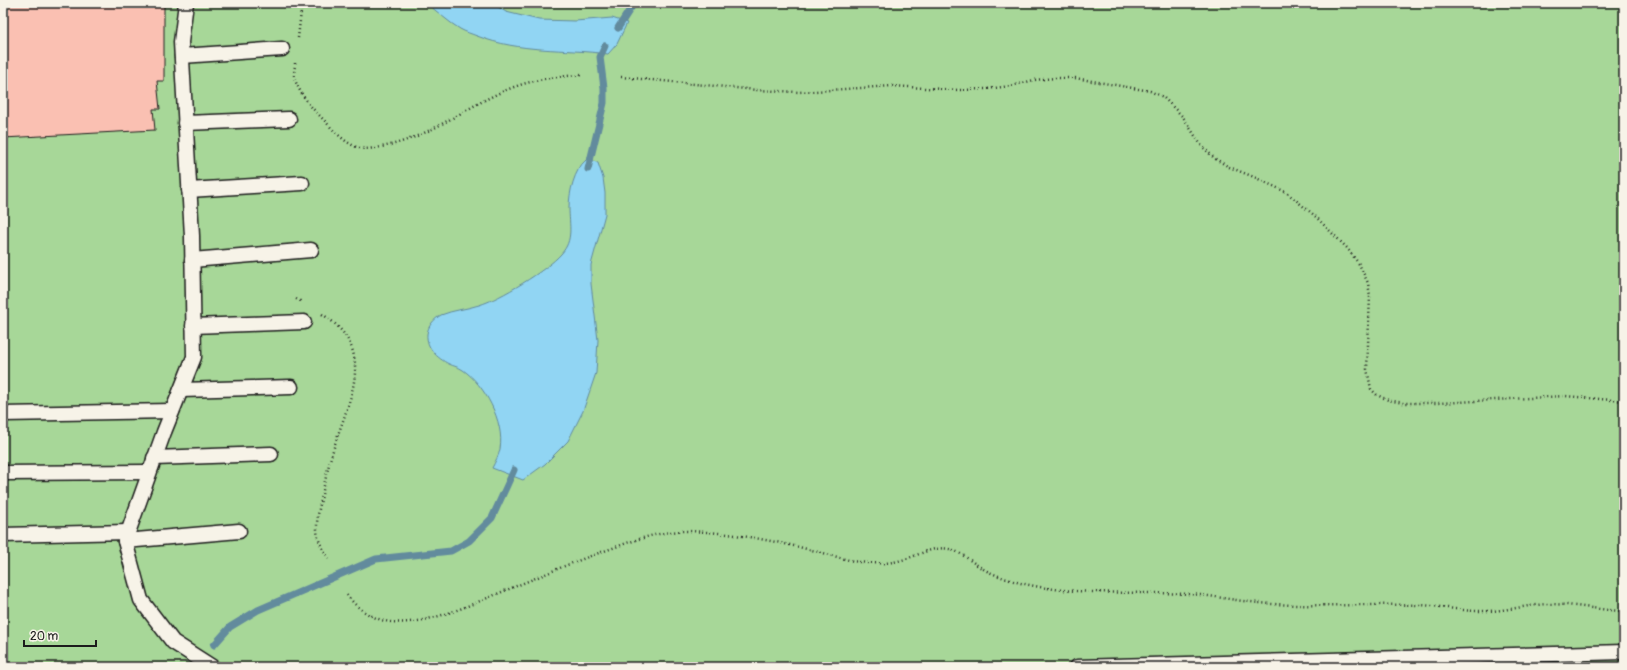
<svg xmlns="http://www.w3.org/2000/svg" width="1627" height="670" font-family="Pangolin,sans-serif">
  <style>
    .green { fill: #a7d798; stroke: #627a5a }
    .water { fill: #91d5f3; stroke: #628b9d }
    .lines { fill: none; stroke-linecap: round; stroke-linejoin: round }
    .stream { stroke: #628b9d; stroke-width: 7 }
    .building { fill: #fac0b2; stroke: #1c1c1c }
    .service-casing { stroke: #1c1c1c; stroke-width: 17 }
    .path { stroke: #1c1c1c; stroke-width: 2.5; stroke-dasharray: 1 3; stroke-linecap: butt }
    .service { stroke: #f7f3e8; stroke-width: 14 }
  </style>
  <rect width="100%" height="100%" fill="#f7f3e8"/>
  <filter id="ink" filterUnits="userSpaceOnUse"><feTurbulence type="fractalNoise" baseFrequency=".025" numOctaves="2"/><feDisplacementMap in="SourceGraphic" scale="8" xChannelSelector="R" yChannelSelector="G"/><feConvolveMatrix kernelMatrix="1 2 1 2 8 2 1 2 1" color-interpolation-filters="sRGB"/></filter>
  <g filter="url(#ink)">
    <!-- green -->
    <rect class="green" x="3" y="3" width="1621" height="664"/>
    <!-- water -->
    <g class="water">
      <path d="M426,3h66l14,9 33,8 36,1 37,-3 15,5 -10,21 -9,10c-45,-6 -87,-1 -131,-18 -5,-2 -12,-4 -17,-7 -12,-7 -23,-18 -34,-26z"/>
      <path d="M586,160h6l6,3 5,15 2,15v21l-14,51v19l7,56 -2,33 -13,38 -15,30 -23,23 -22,16 -31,-12c3,-6 7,-13 8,-19 5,-27 -16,-65 -37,-79 -4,-3 -10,-4 -14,-6 -12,-6 -23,-16 -22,-30 1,-8 7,-15 14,-19 12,-5 26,-6 38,-10 21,-6 68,-35 82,-51 13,-14 8,-29 8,-46 0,-15 5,-38 17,-48z"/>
    </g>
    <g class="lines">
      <!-- stream -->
      <g class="stream">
        <polyline points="618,28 634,3"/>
        <polyline points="588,169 604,103 604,88 600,57 605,46"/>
        <polyline points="214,645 230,627 258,610 376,559 451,551 469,541 492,518 514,470"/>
      </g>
    </g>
    <!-- building -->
    <polygon class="building" points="3,3 164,3 164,81 157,81 160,109 153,109 155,130 3,138"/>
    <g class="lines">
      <defs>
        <g id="service">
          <polyline points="186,3 181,42 192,236 194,357 164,432 125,541 141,600 173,642 212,667"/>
          <polyline points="182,56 282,49"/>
          <polyline points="185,123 289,119"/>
          <polyline points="189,190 302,183"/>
          <polyline points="192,260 311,250"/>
          <polyline points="193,326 304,322"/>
          <polyline points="181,390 291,387"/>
          <polyline points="3,414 172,411"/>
          <polyline points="154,458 271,454"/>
          <polyline points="3,473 149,472"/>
          <polyline points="3,535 128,532"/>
          <polyline points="125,541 239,531"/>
          <polyline points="1077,667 1624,652"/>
        </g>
      </defs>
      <!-- service casing -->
      <use href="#service" class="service-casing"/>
      <!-- path -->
      <g class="path">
        <polyline points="298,38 302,3"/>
        <path d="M295,63c0,4 -1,8 -1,12 1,12 17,33 26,41 11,11 24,28 40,32 6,2 15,0 21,-1 51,-9 86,-43 133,-60 22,-8 45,-11 69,-12"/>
        <polyline points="621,77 757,90 799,92 893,86 959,90 986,89 1011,86 1034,80 1055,78 1075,78 1150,91 1163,97 1183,117 1201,145 1214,158 1229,167 1254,177 1286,192 1314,215 1347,248 1359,264 1368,283 1370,296 1367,369 1371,389 1377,395 1388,400 1403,403 1440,403 1565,396 1624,401"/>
        <polyline points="296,299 302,302"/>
        <path d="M322,314c59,38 24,89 10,140 -4,13 -7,27 -10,41 -3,14 -7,29 -4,42 2,8 7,15 11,22"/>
        <path d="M347,595c10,14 27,25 44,27 28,3 59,-9 84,-19 45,-18 89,-38 135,-54 25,-9 50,-18 77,-18 41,1 84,9 124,19 19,4 38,12 58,13 11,1 22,0 33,-3 16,-4 33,-16 51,-10 12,5 22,15 34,21 26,12 48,16 76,19 42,4 84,2 126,4 29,2 57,9 85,10 49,3 97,0 146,1 22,1 44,7 66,6 22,0 44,-7 66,-7 24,1 48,6 72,7"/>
      </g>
      <!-- service -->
      <use href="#service" class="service"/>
    </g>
  </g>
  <!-- margin -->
  <rect width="1627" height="670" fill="none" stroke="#f7f3e8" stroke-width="16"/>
  <rect x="8" y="8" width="1611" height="654" fill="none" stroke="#1c1c1c" stroke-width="1.5" filter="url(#ink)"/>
  <!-- scale -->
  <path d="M24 640v6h72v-6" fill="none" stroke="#1c1c1c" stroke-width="2"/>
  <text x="30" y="640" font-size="12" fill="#1c1c1c" stroke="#f7f3e8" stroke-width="3" paint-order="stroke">20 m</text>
</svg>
